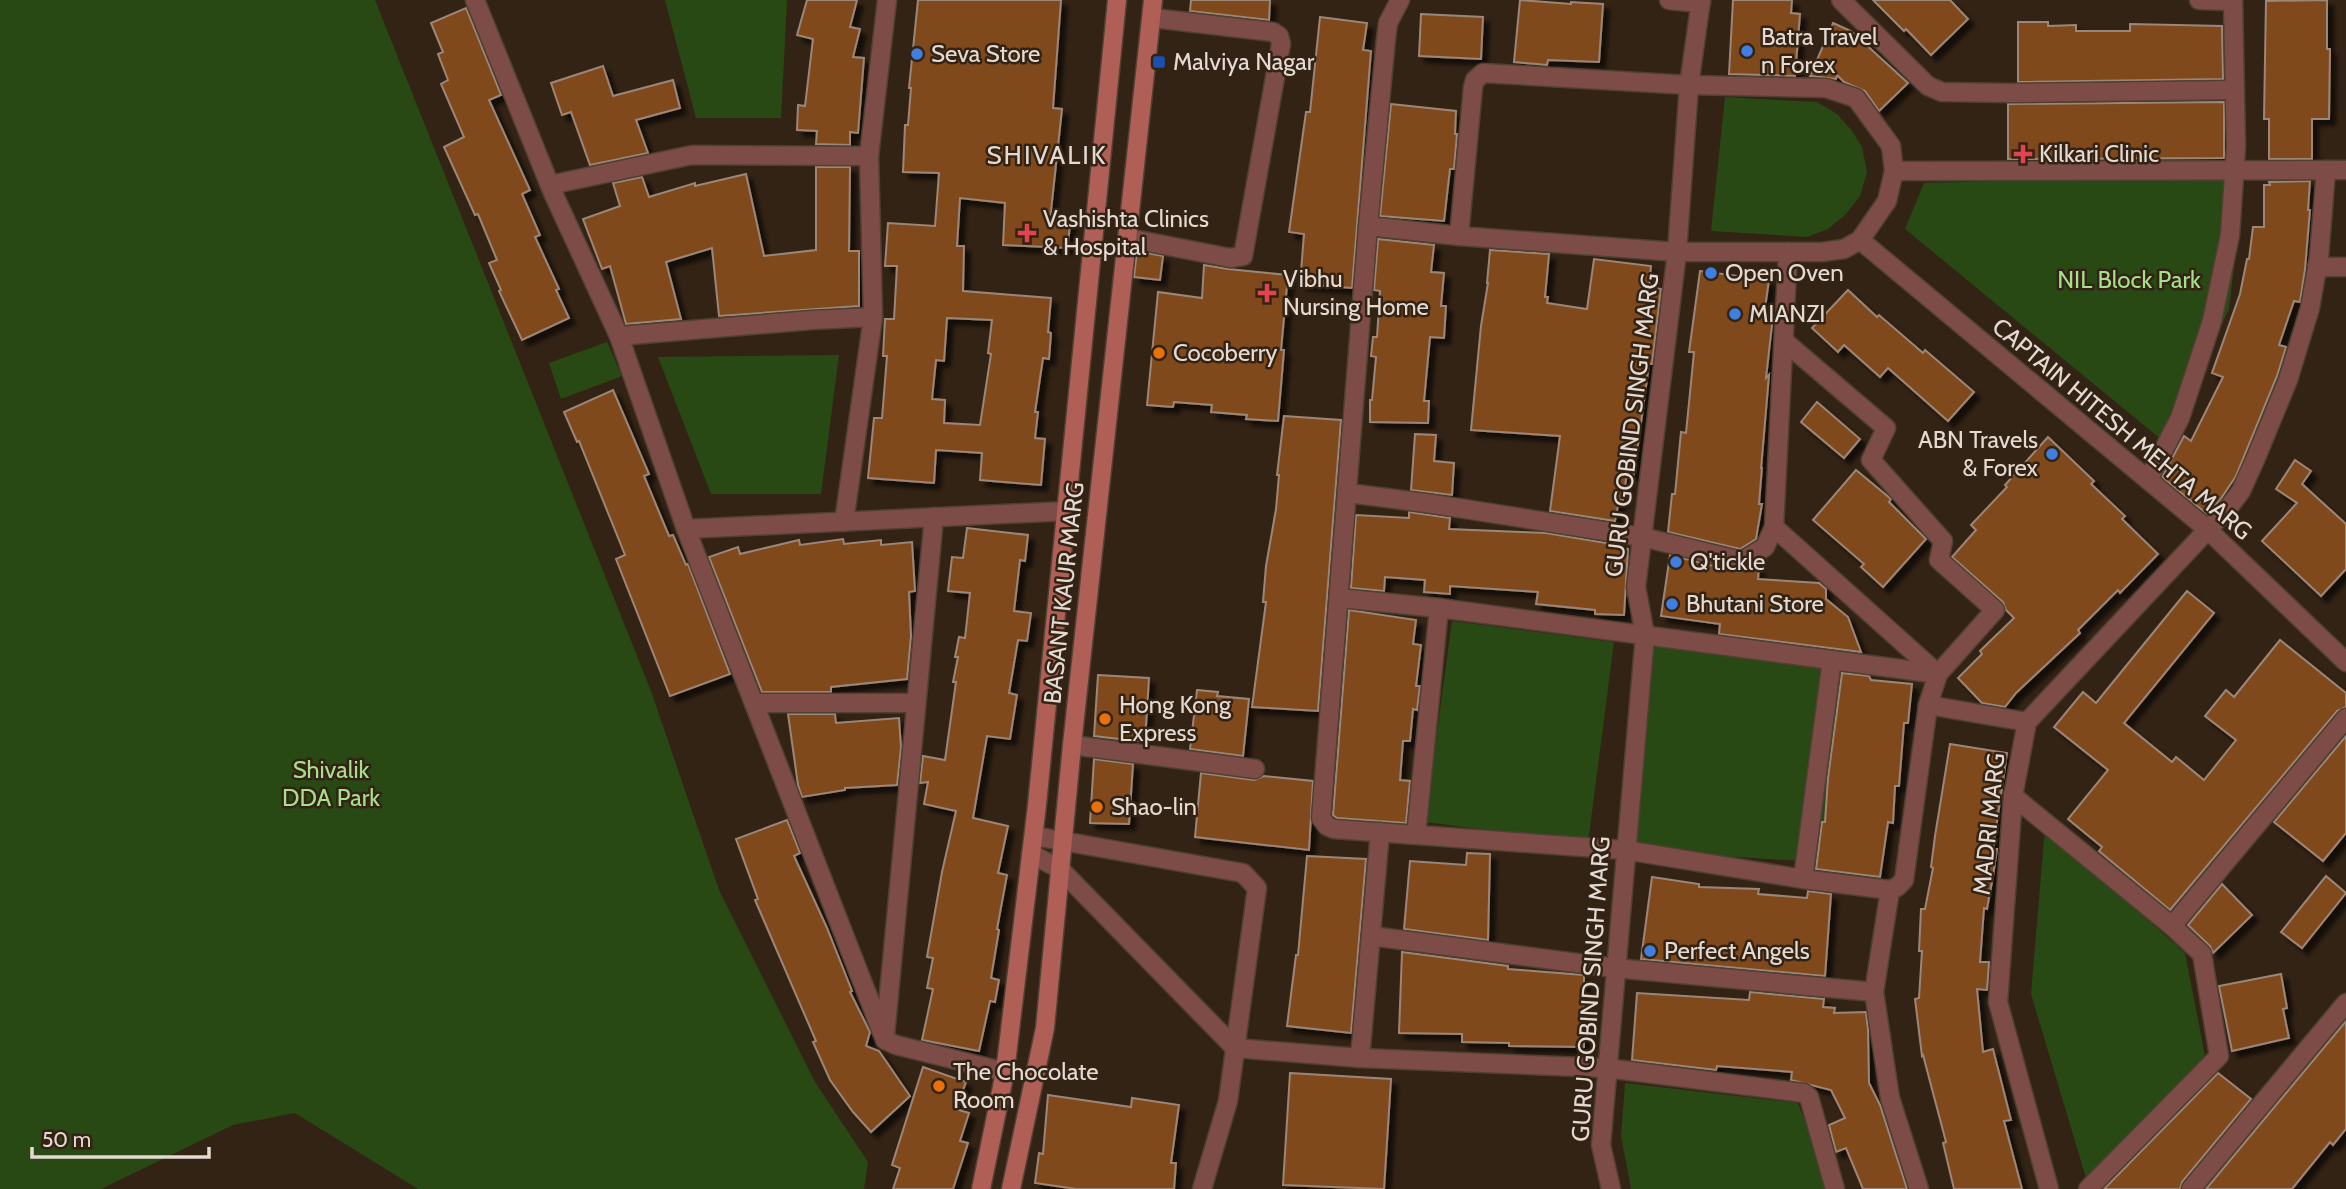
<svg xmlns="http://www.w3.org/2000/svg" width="2346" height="1189" font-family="Cabin,sans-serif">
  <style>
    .green { fill: #284914 }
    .building { fill: #80481e; stroke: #9c8677; stroke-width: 2; fill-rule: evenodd; filter: url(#shadow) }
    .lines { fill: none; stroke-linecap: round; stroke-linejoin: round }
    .minor-casing { stroke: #4f4033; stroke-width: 21 }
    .secondary-casing { stroke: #4f4033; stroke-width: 21 }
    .minor { stroke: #7e4c46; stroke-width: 18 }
    .secondary { stroke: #af5f56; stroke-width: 18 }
    .shop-dot { fill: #3f7fe0; stroke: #332315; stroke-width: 2.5 }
    .transit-dot { fill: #1a4fb4; stroke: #332315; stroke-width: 2.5 }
    .health-dot { fill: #e0444e; stroke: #332315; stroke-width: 2.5 }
    .food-dot { fill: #e8710a; stroke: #332315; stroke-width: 2.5 }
    .labels { text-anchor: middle; stroke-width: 5; stroke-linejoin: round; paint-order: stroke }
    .poi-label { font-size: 24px; fill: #e5dad1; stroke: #332315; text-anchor: start }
    .park-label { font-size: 24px; fill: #a7df8c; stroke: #332315 }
    .street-label { font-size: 24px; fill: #e5dad1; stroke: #332315 }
    .neighbourhood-label { font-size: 26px; letter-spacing: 2px; fill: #e5dad1; stroke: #332315 }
  </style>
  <defs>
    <filter id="shadow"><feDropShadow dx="6" dy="6" stdDeviation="2" flood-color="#0009"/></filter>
  </defs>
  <rect width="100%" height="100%" fill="#332315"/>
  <!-- green -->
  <g class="green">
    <polygon points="0,0 375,0 651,691 719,890 815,1082 868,1162 864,1189 418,1189 295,1113 233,1125 101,1189 0,1189"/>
    <polygon points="665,0 787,0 781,118 696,118"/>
    <polygon points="1725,97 1817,102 1837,114 1852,131 1862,147 1867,172 1860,196 1846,214 1828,229 1807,237 1711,231"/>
    <polygon points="2245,174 2229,309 2168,445 1905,229 1924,183"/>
    <polygon points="607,342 622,376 561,399 549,363"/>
    <polygon points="839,355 821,494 711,494 658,357"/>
    <polygon points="1452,621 1614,642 1588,843 1425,822"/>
    <polygon points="1645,635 1855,653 1834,863 1625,850"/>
    <polygon points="2045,828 2185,953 2205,1056 2089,1188 2031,994"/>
    <polygon points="1625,1083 1798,1103 1832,1189 1631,1189 1621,1136"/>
  </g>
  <!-- building -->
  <g class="building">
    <polygon points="807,0 857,0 850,27 860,29 853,57 864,58 858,133 850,132 850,145 816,144 817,131 797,130 798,105 805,106 813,39 797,35"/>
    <path d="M918,0h143l-8,108 9,1 -12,111 20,1 -2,27 -65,-3 2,-42 -45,-5 -3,48h7l-1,45 88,7 -3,34 3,1 -2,26 -6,-1 -8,54h3l-3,26 10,1 -4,46 -61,-5 2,-27 -46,-3 -2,33 -66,-5 6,-60h8l5,-62h-4l2,-37h9l3,-53h-12l3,-43 47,3 4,-53 -36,-1 2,-47h3l3,-37h-2zM947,318l45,2 -4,33 3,1 -11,71 -36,-2 1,-23 -13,-1 4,-39 8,1z"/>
    <polygon points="1191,0 1270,0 1269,20 1190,11"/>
    <polygon points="1520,0 1571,4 1571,2 1603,4 1599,62 1548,60 1547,65 1514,62"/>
    <polygon points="1733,0 1792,0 1791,13 1800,14 1795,76 1729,74"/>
    <polygon points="1873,0 1950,0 1968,19 1931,55 1906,29 1904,31"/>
    <polygon points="2327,0 2327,49 2330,49 2329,119 2312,119 2312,159 2269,159 2269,119 2264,119 2266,1"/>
    <polygon points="466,8 501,95 489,100 530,190 522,194 540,235 535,237 559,289 556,290 569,318 522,340 499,291 501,290 489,263 497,260 478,214 475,215 444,147 464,137 441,84 448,80 438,54 443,52 431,23"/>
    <polygon points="1421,14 1483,17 1481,59 1419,56"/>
    <polygon points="1320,17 1367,23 1363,50 1371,51 1352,288 1300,284 1304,234 1289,232 1306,112 1310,112"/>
    <polygon points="2018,22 2048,22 2048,26 2076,25 2076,31 2130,31 2130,24 2222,26 2223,79 2018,82"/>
    <polygon points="1833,23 1851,31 1908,83 1879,111 1865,91 1844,82 1837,75 1836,79 1810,76"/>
    <polygon points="603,66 613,96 673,80 680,108 636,120 648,153 590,165 571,112 562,115 551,83"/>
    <polygon points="2224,102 2224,158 2008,159 2008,104"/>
    <polygon points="1391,104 1456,111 1455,134 1457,134 1454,169 1450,169 1444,221 1380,216"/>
    <polygon points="816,167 850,167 849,251 859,251 859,306 719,316 712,248 666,262 681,319 626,324 610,266 602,269 583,219 620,206 613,183 642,177 649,197 695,183 695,186 746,174 764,256 816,250"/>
    <polygon points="2310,181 2308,210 2310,210 2305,269 2300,302 2294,301 2279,345 2286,347 2277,376 2236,476 2220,500 2207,514 2162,477 2184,436 2191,441 2223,377 2212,373 2240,294 2247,259 2249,259 2253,227 2264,227 2264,185 2270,185 2269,182"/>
    <polygon points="1378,239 1434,245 1431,272 1444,273 1441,306 1446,306 1444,338 1430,337 1424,401 1429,401 1428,423 1370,422 1370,400 1372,400 1376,357 1371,356 1373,337 1377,337 1380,291 1374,290"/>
    <polygon points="1490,250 1549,254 1545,297 1548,297 1547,303 1587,309 1594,259 1651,266 1649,287 1661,289 1652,364 1649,364 1634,474 1627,473 1623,500 1619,500 1615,521 1550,511 1560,436 1471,430 1481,326 1488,283 1487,283"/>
    <polygon points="1137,251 1163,256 1160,280 1134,277"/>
    <polygon points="1204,265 1228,269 1288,275 1281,350 1284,350 1278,421 1246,419 1247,415 1211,412 1212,405 1174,402 1173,407 1147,405 1158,292 1202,298"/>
    <polygon points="1700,271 1769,280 1764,315 1773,316 1766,378 1769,375 1761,469 1762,467 1759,504 1762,504 1756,539 1740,549 1668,532 1672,494 1675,494 1681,432 1686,433 1694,352 1689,352"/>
    <polygon points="1848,290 1877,317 1879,315 1923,353 1925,350 1974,392 1948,421 1888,368 1880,377 1844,345 1838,352 1812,328"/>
    <polygon points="613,390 649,474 644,476 669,536 673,535 686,565 688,564 730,674 670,696 616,559 625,555 579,441 577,442 564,412"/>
    <polygon points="1817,402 1860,439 1844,458 1801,422"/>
    <polygon points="1284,416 1341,420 1318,711 1252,707 1266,602 1263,602 1266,566 1276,509 1279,475 1277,475"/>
    <polygon points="1415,434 1436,435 1434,461 1454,463 1452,495 1411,490"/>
    <polygon points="2048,437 2094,481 2091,484 2125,516 2122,519 2158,554 2120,593 2118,590 2078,630 2080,633 2016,693 2005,707 1982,703 1958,678 1982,654 1980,651 2014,618 2006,610 2003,602 1952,557 1976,530 1971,525 2007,487 2005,485"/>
    <polygon points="2295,460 2311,471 2302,484 2346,524 2346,569 2321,596 2262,541 2297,503 2276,489"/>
    <polygon points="1856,470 1891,499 1889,502 1926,539 1883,587 1861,567 1864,564 1813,520"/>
    <polygon points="1409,512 1450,518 1449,529 1546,533 1612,544 1611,548 1628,549 1624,615 1595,614 1595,610 1536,604 1538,592 1450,586 1450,594 1424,592 1425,580 1385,577 1384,591 1351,588 1356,515 1409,518"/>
    <polygon points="967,528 1028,535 1025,561 1020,560 1014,611 1031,613 1027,641 1018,640 1009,693 1017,695 1010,739 987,736 973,818 1008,826 998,873 1007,875 997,929 999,930 991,978 999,980 995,1002 990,1001 979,1051 922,1040 933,989 927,988 933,958 927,957 942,872 956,811 924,804 928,782 920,783 923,756 945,760 956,682 953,682 958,657 955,657 959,637 965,638 970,593 948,591 952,557 963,558"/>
    <polygon points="843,539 844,544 881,540 881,545 912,542 915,591 909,592 911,636 907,679 831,687 831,692 762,692 709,557 738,547 740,554 799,540 800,545"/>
    <polygon points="1670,555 1739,572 1759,567 1758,579 1819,583 1826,589 1826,599 1848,617 1861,652 1719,634 1720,624 1661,616"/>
    <polygon points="2187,591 2214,613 2124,723 2172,762 2176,757 2204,780 2236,740 2205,716 2226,690 2234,697 2280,640 2346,693 2346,707 2337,711 2170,910 2099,851 2102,847 2068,819 2108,770 2054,727 2083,692 2096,703"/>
    <polygon points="1349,610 1416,620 1413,644 1421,645 1416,686 1420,686 1417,710 1413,709 1410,741 1403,741 1400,780 1410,781 1406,823 1337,818 1333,815"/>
    <polygon points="1842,673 1869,676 1871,680 1912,684 1908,723 1904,723 1899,786 1895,786 1893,823 1888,822 1880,877 1816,869 1822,822 1825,822 1828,778"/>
    <polygon points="1098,675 1149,678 1145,742 1094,736"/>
    <polygon points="1197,690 1218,692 1217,696 1249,699 1243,756 1190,749"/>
    <polygon points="788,714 835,714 836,723 899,718 901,748 897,785 845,788 845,790 802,797 798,785"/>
    <polygon points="2346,736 2346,833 2323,861 2274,822"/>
    <polygon points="1950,744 2007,753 1993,849 1997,849 1993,876 1987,909 1984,908 1980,962 1989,962 1987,990 1977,989 1983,1052 1993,1049 2011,1120 2004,1121 2022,1189 1954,1189 1943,1143 1946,1142 1923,1055 1922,1056 1915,999 1919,998 1922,951 1919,951 1921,909 1925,909 1933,868 1931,867 1935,836"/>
    <polygon points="1094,759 1133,764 1129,824 1090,823"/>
    <polygon points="1201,773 1254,780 1264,776 1313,781 1309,850 1195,837"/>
    <polygon points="787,820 800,853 794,856 827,928 852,991 850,992 870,1032 866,1046 879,1051 910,1096 871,1132 853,1112 830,1080 813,1042 816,1041 755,900 758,899 736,839"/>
    <polygon points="1467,853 1490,854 1488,940 1404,929 1410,861 1466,865"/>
    <polygon points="1307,856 1366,859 1351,1033 1287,1026 1296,955 1298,955"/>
    <polygon points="2326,876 2346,893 2302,948 2281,932"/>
    <polygon points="1652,877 1699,884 1699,887 1759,889 1758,894 1807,898 1808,891 1831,894 1825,976 1641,959"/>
    <polygon points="2222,884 2252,915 2213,953 2210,946 2188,925"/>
    <polygon points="1402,952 1508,966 1508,969 1584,975 1584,1047 1509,1046 1509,1043 1462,1042 1462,1034 1399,1033"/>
    <polygon points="2281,974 2287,1008 2283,1009 2289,1038 2232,1051 2219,986"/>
    <polygon points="1750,992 1824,999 1823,1007 1835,1008 1834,1013 1866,1012 1868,1030 1869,1083 1880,1105 1907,1189 1863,1189 1846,1148 1836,1152 1829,1125 1845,1118 1831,1090 1791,1080 1792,1072 1717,1066 1716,1070 1632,1060 1637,993 1749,1000"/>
    <polygon points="2346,1021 2346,1129 2333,1145 2330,1142 2292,1189 2206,1189"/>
    <polygon points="923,1067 966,1082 956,1109 969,1113 960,1141 968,1143 953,1189 893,1189 900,1168 892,1165"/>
    <polygon points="1290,1073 1391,1079 1384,1189 1283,1185"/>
    <polygon points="2218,1073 2251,1099 2182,1182 2180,1189 2104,1189"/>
    <polygon points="1048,1095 1131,1107 1132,1098 1179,1105 1171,1163 1176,1163 1174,1189 1076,1189 1035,1183 1039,1153 1043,1154"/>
  </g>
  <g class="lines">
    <defs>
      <g id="minor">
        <polyline points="475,0 553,193 619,336 686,529 885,1040 896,1045 1005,1072"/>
        <polyline points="1400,0 1388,23 1386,39 1368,226 1459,236"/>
        <polyline points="1669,0 1701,3"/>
        <polyline points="1841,0 1928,86 1942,92 2012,93 2234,90"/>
        <polygon points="1483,73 1689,85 1826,88 1856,98 1891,146 1894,171 1887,201 1860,240 1844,249 1822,252 1677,252 1459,236 1473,87 1475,80"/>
        <polyline points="1894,171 2346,170"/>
        <polyline points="550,185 692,155 869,156"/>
        <polyline points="1368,226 1321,818 1327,826 1334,829 1625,850 1803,879 1832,660 1439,608 1416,835"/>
        <polyline points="1128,238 1230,258 1243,256 1281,44 1279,36 1273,32 1153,18"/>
        <polyline points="1860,240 2207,529 2346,662"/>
        <polyline points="2317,267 2346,267"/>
        <polyline points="619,336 812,320 873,317"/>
        <polyline points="2148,480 2180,418 2212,321 2230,235 2236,147 2233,1 2199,0"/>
        <polyline points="1348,493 1433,504 1642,537 1742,561 1765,547 1774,527 1788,252"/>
        <polyline points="844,522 873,317 869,156 887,0"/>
        <polyline points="1774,527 1938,674 1995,610 1939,560 1943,541 1871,460 1886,428 1784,341"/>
        <polyline points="686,529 1068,511"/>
        <polyline points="1339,598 1439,608"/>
        <polyline points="754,703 916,703"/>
        <polyline points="1928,705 2027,722"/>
        <polyline points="1072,745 1255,769"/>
        <polyline points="2013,796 2172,926 2202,954 2219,1056 2088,1189"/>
        <polyline points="1034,836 1243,873 1257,888 1228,1101 1202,1189"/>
        <polyline points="1031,854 1060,869 1235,1048 1360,1058 1606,1068 1804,1093 1809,1097 1835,1189"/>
        <polyline points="1803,879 1890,890 1897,887 1904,880 1928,705 1938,674 1832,660"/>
        <polyline points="1890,890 1874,992 1890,1098 1919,1189"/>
        <polyline points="2172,926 2346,718"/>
        <polyline points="1371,936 1615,968 1874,992"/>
        <polyline points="885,1036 934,517"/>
        <polyline points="1360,1058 1380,832"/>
        <polyline points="1611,1189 1601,1145 1645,635 1636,587 1677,252 1689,85 1701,0"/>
        <polyline points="2049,1189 1998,1002 2013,796 2027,722 2229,507 2241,491 2255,460 2288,380 2310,308 2319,257 2326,170"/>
        <polyline points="2191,1189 2346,1003"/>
      </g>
      <g id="secondary">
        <polyline points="981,1189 1005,1072 1037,805 1117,0"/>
        <polyline points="1011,1189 1045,1028 1072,745 1153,0"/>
      </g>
    </defs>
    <!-- minor casing -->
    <use href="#minor" class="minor-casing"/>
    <!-- secondary casing -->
    <use href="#secondary" class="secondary-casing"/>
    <!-- minor -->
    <use href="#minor" class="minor"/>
    <!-- secondary -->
    <use href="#secondary" class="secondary"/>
  </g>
  <!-- markers -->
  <g class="shop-dot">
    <circle cx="1747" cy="51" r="7"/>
    <circle cx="917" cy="54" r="7"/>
    <circle cx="1711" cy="273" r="7"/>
    <circle cx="1735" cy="314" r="7"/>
    <circle cx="2052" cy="454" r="7"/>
    <circle cx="1676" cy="562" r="7"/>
    <circle cx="1672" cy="604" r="7"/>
    <circle cx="1650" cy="951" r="7"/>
  </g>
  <rect class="transit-dot" x="1152" y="55" width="14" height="14" rx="3.5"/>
  <g class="health-dot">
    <path d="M2019.5 143.5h7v7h7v7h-7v7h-7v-7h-7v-7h7z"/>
    <path d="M1023.5 222.5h7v7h7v7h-7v7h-7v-7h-7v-7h7z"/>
    <path d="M1263.5 282.5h7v7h7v7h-7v7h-7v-7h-7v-7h7z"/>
  </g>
  <g class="food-dot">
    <circle cx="1159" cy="353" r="7"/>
    <circle cx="1105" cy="719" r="7"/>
    <circle cx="1097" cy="807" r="7"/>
    <circle cx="939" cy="1086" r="7"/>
  </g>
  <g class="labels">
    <!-- poi labels -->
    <g class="poi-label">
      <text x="1761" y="45">Batra Travel<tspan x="1761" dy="28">n Forex</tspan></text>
      <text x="931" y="62">Seva Store</text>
      <text x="1173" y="70">Malviya Nagar</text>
      <text x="2039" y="162">Kilkari Clinic</text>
      <text x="1043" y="227">Vashishta Clinics<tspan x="1043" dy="28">&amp; Hospital</tspan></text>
      <text x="1725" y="281">Open Oven</text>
      <text x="1283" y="287">Vibhu<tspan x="1283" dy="28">Nursing Home</tspan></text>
      <text x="1749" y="322">MIANZI</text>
      <text x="1173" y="361">Cocoberry</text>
      <text x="2038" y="448" text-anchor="end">ABN Travels<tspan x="2038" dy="28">&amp; Forex</tspan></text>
      <text x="1690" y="570">Q'tickle</text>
      <text x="1686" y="612">Bhutani Store</text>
      <text x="1119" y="713">Hong Kong<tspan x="1119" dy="28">Express</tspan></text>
      <text x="1111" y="815">Shao-lin</text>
      <text x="1664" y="959">Perfect Angels</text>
      <text x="953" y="1080">The Chocolate<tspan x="953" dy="28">Room</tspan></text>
    </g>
    <!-- park labels -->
    <g class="park-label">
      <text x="2129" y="288">NIL Block Park</text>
      <text x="331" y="778">Shivalik<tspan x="331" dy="28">DDA Park</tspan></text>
    </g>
    <!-- street labels -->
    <g class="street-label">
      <text transform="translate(1632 425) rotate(-83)" y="8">GURU GOBIND SINGH MARG</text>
      <text transform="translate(2122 429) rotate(40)" y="8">CAPTAIN HITESH MEHTA MARG</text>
      <text transform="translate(1064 593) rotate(-84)" y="8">BASANT KAUR MARG</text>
      <text transform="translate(1989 824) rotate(-84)" y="8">MADRI MARG</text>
      <text transform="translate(1591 989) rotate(-86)" y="8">GURU GOBIND SINGH MARG</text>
    </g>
    <!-- neighbourhood labels -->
    <g class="neighbourhood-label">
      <text x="1047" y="164">SHIVALIK</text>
    </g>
  </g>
  <!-- scale -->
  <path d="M32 1147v10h177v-10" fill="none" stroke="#e5dad1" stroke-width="3.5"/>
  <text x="42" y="1147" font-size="21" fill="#e5dad1" stroke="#332315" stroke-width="5" paint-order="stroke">50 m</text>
</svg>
